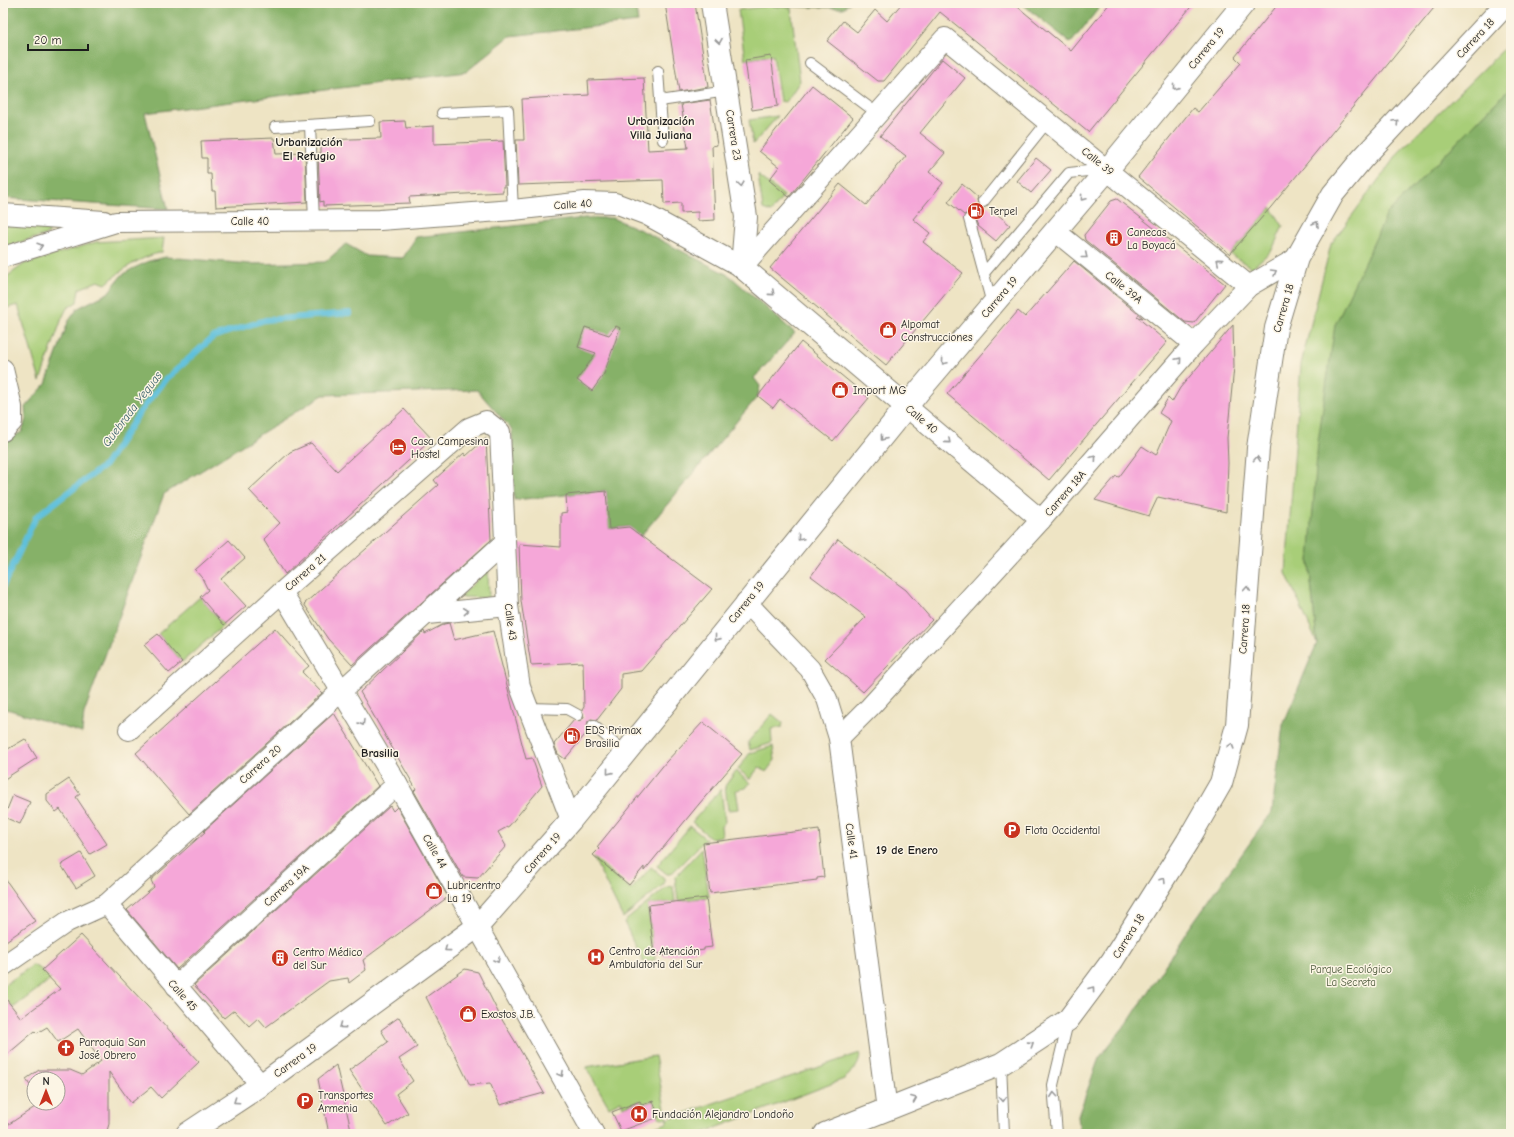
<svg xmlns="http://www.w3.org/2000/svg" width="1514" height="1137" font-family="'Comic Neue',sans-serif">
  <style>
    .green { fill: #a8ce78; stroke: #62754a }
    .forest { fill: #86b168; stroke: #516642 }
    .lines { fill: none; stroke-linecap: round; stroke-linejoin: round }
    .stream { stroke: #5ec0dc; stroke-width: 6 }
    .building { fill: #f5a7d8 }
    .service-casing { stroke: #858070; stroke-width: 12 }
    .minor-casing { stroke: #858070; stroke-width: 22 }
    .tertiary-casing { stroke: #858070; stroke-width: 24 }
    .primary-casing { stroke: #858070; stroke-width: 24 }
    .service { stroke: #fff; stroke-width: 10 }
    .minor { stroke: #fff; stroke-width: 20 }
    .tertiary { stroke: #fff; stroke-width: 22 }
    .primary { stroke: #fff; stroke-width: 22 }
    .oneway { stroke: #999 }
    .labels { text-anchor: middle; stroke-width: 3; stroke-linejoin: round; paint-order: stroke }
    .street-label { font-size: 11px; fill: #1c1c1c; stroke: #fcf5e5 }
    .poi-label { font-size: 11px; fill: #1c1c1c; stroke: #fcf5e5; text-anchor: start }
    .park-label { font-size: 11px; fill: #4d5a3c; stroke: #fcf5e5 }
    .neighbourhood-label { font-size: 12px; font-weight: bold; fill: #1c1c1c; stroke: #fcf5e5 }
    .water-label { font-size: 12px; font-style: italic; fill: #365e69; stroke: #fcf5e5 }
  </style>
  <rect width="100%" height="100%" fill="#fcf5e5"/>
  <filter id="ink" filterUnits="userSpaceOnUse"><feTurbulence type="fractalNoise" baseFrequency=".025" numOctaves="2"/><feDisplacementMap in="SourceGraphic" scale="8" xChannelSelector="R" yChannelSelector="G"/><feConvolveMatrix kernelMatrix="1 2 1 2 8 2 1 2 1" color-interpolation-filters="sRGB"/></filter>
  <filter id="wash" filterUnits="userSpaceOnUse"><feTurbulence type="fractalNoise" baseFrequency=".012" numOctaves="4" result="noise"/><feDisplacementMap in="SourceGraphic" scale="16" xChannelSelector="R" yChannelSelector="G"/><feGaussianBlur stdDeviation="0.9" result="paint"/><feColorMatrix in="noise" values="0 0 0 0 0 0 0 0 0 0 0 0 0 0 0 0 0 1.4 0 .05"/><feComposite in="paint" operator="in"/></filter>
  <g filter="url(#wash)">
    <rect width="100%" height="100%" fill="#eee4c4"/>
    <!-- green -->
    <g class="green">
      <polygon points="769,6 791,8 800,81 786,102 780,101 773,55 745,60 738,10"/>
      <polygon points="1511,42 1511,87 1387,214 1309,562 1317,643 1286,573 1301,364 1331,244 1399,152"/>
      <polygon points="778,116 753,144 749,120"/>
      <polygon points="758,175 784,196 771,212 763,209"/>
      <polygon points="1271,207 1283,226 1272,250 1252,268 1230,254"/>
      <polygon points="3,221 48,228 49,234 3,247"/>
      <path d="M164,238l-2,14c-23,6 -39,16 -56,32l-8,-3 -19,8 -2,13 -10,6 -5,10 -22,63 -22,-76 -15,4v-27l2,-4 19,-14 72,-22z"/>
      <polygon points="488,569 489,598 460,597"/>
      <polygon points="200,597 224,625 182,662 158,634"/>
      <polygon points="772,714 783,723 782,727 771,729 772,743 750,750 748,742"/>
      <polygon points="773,746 775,760 766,772 759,767 750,779 738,769 750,753"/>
      <polygon points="736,771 750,783 746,788 736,790 739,809 728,810 725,786"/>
      <polygon points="721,789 725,822 721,826 722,836 711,838 692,822"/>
      <polygon points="690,826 706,839 671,874 667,874 657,866"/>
      <polygon points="702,848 709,897 678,901 675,877"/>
      <polygon points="593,857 631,890 651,867 664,878 664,884 623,918"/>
      <polygon points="673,886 675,902 648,905 655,960 643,962 624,922 667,887"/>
      <polygon points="33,965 42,970 51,979 13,1008 11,1005 3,1011 3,986"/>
      <path d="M860,1053c0,13 -7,18 -16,26l-144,55h-59v-2l26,-9v-4l-8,-2 -6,-16 -11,4 -2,-4 -17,6 -2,-6 -12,6 -23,-40 69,-11 12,63z"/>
    </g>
    <!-- forest -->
    <g class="forest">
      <polygon points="3,3 635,3 638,22 510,36 466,72 145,113 168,209 3,198"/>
      <polygon points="769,3 850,3 843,8 769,6"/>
      <polygon points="1021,3 1103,3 1071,43"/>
      <polygon points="1511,87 1511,567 1507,570 1511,615 1511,1134 1080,1134 1078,1116 1099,1058 1131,1018 1187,931 1272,812 1283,725 1317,643 1309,562 1318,442 1335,325 1387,214"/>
      <polygon points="585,218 613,218 643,231 730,276 795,333 754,378 760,386 758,396 640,537 629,527 608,529 606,491 514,500 512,430 477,390 323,395 164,494 84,713 82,733 7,709 3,714 3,442 22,432 26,419 25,407 46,384 68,322 78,308 108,293 121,276 130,270 149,261 166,257 250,264 325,262 346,244 367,256 403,258 416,237"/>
    </g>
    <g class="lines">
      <!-- stream -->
      <polyline class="stream" points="3,586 36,517 105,465 140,412 163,382 213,337 265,320 350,313"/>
    </g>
    <g id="blocks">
      <!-- building -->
      <g class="building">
        <polygon points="665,3 695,3 708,87 679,92"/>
        <polygon points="902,3 1013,3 1071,51 1110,3 1194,3 1088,132 940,12 884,81 878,81 827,41 843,21 857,32 875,10 887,21"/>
        <polygon points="1279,3 1438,3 1271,207 1230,254 1138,177 1193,108 1198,112 1241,63 1235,57"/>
        <polygon points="771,56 778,106 752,110 745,60"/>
        <polygon points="942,59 965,78 920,133 945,153 929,172 943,183 913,219 930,233 923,242 963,273 886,365 770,268 840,184 866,205 906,156 880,136"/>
        <polygon points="644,78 648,150 688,148 681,104 710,100 717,145 712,146 715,220 698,221 698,212 681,213 681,203 664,204 663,180 518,185 516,140 524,140 522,99 589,95 588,80"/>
        <polygon points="812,85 853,118 789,197 769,180 779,167 759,151"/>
        <polygon points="405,121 406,128 434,126 434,144 503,141 505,186 503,186 503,192 409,197 410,203 323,206 323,201 320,202 318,153 321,153 321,140 381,138 380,122"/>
        <polygon points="274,138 276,154 305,153 307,202 216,207 215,191 212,191 211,174 207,174 207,158 202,158 201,141"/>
        <polygon points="1036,158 1051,170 1031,193 1017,181"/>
        <polygon points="962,184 978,198 977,201 979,207 982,208 988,206 1010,225 996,241 978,226 973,214 968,213 964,215 948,202"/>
        <polygon points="1117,199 1225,284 1194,323 1185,322 1085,240 1084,235 1111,201"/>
        <polygon points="1074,261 1143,318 1137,317 1167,342 1049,480 947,394 1018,311 1025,317"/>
        <polygon points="1233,325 1234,367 1227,438 1228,463 1226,512 1158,497 1149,516 1095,500 1116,476 1119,477 1142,446 1156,455 1171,421 1159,413 1168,398 1172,402 1180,388"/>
        <polygon points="616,326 620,328 604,374 592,391 577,380 596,353 578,347 585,327 609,335"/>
        <polygon points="801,342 869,398 833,441 780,399 773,408 758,396"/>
        <polygon points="404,409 432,439 285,574 263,539 280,523 249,490 290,452 311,443 337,471"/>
        <polygon points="486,438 491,540 352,665 328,639 304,604 438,485 434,480 464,453 466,456"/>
        <polygon points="606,491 609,529 629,527 712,589 641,671 621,674 621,689 597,720 591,719 588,721 587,727 589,730 565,759 558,754 554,744 574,720 579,721 584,718 582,710 584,707 583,662 531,665 521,601 519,544 561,547 561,513 567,512 566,495"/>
        <polygon points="838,539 906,590 932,620 863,692 825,659 866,617 811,576"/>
        <polygon points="229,540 245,558 221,579 246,606 224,625 200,597 208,590 202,578 195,570"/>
        <polygon points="449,623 454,640 493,631 526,759 532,758 542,786 509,826 498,832 506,846 478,878 463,877 414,791 416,789 360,692 424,631 425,634 444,624"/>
        <polygon points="275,628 309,666 302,672 322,693 189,814 136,753"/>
        <polygon points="158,634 182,662 169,673 144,645"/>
        <polygon points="334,713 378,786 177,969 127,910 154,887 151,880 205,832 204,831"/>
        <polygon points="703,722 742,754 699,804 644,871 644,867 629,885 593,855 599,849 597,847 666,762"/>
        <polygon points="25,739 37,758 3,780 3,752"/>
        <polygon points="69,779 80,794 76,797 107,844 90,854 60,809 56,812 47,801 47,794"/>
        <polygon points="13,795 30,802 20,824 4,817"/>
        <polygon points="390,806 393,811 397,807 448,897 363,960 366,970 349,983 348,978 329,981 266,1027 258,1018 249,1026 234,1010 224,1018 194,985"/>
        <polygon points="810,830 811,831 819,830 824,877 817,878 817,880 710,893 703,843"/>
        <polygon points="81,853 95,876 76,888 61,865"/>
        <polygon points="3,876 35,921 3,943"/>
        <polygon points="706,898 712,947 704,948 704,950 664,956 663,953 654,954 648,905"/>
        <polygon points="81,935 199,1062 161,1098 151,1087 131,1103 109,1072 109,1124 106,1134 3,1134 3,1128 41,1103 58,1103 58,1079 34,1079 34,1092 26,1079 39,1070 70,1070 82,1075 101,1061 78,1029 58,1042 47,1027 37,1033 35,1031 3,1058 3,995 21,1018 60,989 42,970"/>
        <polygon points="465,969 478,972 501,1018 528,1063 527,1063 544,1093 500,1105 490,1083 470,1085 426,997"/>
        <polygon points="399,1017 417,1047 399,1059 413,1081 396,1094 408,1113 387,1126 349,1070 388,1042 381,1030"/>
        <polygon points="336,1065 352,1134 329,1134 318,1079"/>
        <polygon points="640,1101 642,1105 653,1101 659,1117 621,1131 612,1112"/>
      </g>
    </g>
  </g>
  <g filter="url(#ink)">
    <use href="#blocks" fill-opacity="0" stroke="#858070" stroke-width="1"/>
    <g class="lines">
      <defs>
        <g id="service">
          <polyline points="810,63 878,114"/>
          <polyline points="658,71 663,140"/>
          <polyline points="660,101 727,91"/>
          <polyline points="442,113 508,110 513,210"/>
          <polyline points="310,125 314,221"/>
          <polyline points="275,127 370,121"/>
          <polyline points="983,202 1048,121"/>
          <polyline points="969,219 992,304"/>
          <polyline points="984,273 1069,173 1106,169"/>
          <polyline points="528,708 567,709 578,715"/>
          <polyline points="593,725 625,753"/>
          <polyline points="1001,1064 1004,1134"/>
          <polyline points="1057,1134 1053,1085 1068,1022"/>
        </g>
        <g id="minor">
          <polyline points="3,214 104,221"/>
          <polyline points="1055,231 1194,344"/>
          <polyline points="3,257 116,222 380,220 513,210 585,202 615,203 647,215 742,267 945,38 1249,286"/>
          <polyline points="3,369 12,407 12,422 3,431"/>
          <polyline points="907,407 1041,520"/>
          <polyline points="282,592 397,784 594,1134"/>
          <polyline points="746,602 810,669 827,699 839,738 887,1110"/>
          <polyline points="427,614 508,606"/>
          <polyline points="129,730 282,592 469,428 486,421 500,432 508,606 520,687 571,820"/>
          <polyline points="839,738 870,707 1041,520 1194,344 1249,286 1297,258"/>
          <polyline points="107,904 261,1085"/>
          <polyline points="3,966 67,922 107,904 504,543"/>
          <polyline points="176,986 397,784"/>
        </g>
        <polyline id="tertiary" points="712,3 746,217 742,267 907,407"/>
        <g id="primary">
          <polyline points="187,1134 261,1085 478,926 571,820 920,390 1108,169 1244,3"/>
          <polyline points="825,1134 1001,1064 1068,1020 1112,961 1187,842 1221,783 1237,725 1258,448 1276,328 1297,258 1333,194 1362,159 1507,3"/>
        </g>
      </defs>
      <!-- service casing -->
      <use href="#service" class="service-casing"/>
      <!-- minor casing -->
      <use href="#minor" class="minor-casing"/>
      <!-- tertiary casing -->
      <use href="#tertiary" class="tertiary-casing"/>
      <!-- primary casing -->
      <use href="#primary" class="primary-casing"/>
      <!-- service -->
      <use href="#service" class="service"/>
      <!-- minor -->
      <use href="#minor" class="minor"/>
      <!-- tertiary -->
      <use href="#tertiary" class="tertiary"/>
      <!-- primary -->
      <use href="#primary" class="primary"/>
    </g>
    <!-- one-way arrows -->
    <defs><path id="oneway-chevron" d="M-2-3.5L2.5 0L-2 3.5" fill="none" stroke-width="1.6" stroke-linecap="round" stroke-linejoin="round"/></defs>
    <g class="oneway">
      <use href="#oneway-chevron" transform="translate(719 41) rotate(81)"/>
      <use href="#oneway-chevron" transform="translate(1175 87) rotate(129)"/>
      <use href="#oneway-chevron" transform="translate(1396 122) rotate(-47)"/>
      <use href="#oneway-chevron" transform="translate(741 184) rotate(82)"/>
      <use href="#oneway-chevron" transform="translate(1083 198) rotate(130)"/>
      <use href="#oneway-chevron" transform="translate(1316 224) rotate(-61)"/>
      <use href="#oneway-chevron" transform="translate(40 246) rotate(-17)"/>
      <use href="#oneway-chevron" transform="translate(1085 256) rotate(39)"/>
      <use href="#oneway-chevron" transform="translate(1219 261) rotate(-140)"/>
      <use href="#oneway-chevron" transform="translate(1274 272) rotate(-30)"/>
      <use href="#oneway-chevron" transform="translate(772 293) rotate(40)"/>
      <use href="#oneway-chevron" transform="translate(1179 360) rotate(-49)"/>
      <use href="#oneway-chevron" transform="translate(944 362) rotate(130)"/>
      <use href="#oneway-chevron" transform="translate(883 438) rotate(128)"/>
      <use href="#oneway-chevron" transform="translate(948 441) rotate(40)"/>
      <use href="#oneway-chevron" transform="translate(1094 458) rotate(-49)"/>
      <use href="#oneway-chevron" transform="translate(1257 459) rotate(-86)"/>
      <use href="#oneway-chevron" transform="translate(800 538) rotate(130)"/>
      <use href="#oneway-chevron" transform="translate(1247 589) rotate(-86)"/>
      <use href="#oneway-chevron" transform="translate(466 611) rotate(-6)"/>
      <use href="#oneway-chevron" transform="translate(717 638) rotate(129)"/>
      <use href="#oneway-chevron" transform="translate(362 723) rotate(59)"/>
      <use href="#oneway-chevron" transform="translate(1231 746) rotate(-74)"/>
      <use href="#oneway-chevron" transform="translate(609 772) rotate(129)"/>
      <use href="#oneway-chevron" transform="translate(1163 880) rotate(-58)"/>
      <use href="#oneway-chevron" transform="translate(447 949) rotate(144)"/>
      <use href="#oneway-chevron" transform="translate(497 960) rotate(61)"/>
      <use href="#oneway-chevron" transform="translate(1092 989) rotate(-53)"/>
      <use href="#oneway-chevron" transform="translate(342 1026) rotate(144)"/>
      <use href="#oneway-chevron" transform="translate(1031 1044) rotate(-33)"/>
      <use href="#oneway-chevron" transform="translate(561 1074) rotate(61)"/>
      <use href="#oneway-chevron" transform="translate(1054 1095) rotate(-95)"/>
      <use href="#oneway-chevron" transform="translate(914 1099) rotate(-22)"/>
      <use href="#oneway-chevron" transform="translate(1003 1099) rotate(87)"/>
      <use href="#oneway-chevron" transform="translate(236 1101) rotate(146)"/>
    </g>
  </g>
  <!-- icons -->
  <defs>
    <symbol id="fuel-disc" viewBox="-11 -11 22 22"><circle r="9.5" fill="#c8321e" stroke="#fcf5e5"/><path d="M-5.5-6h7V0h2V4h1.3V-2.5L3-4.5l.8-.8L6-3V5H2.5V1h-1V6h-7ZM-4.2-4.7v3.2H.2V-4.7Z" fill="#fff"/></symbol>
    <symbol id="building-disc" viewBox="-11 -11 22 22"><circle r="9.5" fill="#c8321e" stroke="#fcf5e5"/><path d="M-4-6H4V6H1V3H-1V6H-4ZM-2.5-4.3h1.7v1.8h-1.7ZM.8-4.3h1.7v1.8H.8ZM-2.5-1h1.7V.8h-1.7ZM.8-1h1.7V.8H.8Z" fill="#fff"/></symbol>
    <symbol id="shop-disc" viewBox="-11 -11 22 22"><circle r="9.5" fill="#c8321e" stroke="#fcf5e5"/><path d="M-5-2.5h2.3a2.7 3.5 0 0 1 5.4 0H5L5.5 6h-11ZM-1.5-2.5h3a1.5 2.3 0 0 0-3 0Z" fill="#fff"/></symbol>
    <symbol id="hotel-disc" viewBox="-11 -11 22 22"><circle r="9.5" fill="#c8321e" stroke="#fcf5e5"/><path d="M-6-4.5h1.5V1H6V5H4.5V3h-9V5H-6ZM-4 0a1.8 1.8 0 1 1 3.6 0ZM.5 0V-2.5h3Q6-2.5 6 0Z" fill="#fff"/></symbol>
    <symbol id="parking-disc" viewBox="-11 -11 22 22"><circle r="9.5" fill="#c8321e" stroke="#fcf5e5"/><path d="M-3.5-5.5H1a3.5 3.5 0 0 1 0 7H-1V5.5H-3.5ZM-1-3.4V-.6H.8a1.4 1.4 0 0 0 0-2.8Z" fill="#fff"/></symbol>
    <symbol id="hospital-disc" viewBox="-11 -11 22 22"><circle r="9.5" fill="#c8321e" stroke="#fcf5e5"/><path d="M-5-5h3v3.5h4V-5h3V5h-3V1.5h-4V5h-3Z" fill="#fff"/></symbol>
    <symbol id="church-disc" viewBox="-11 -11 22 22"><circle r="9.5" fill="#c8321e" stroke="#fcf5e5"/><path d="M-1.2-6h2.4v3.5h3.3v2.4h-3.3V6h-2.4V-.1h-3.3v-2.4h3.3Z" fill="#fff"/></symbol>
  </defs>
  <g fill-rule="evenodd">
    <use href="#fuel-disc" x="966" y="201" width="20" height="20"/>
    <use href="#building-disc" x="1104" y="228" width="20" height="20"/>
    <use href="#shop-disc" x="878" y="320" width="20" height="20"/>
    <use href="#shop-disc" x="830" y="380" width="20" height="20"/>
    <use href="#hotel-disc" x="388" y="437" width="20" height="20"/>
    <use href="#fuel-disc" x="562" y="726" width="20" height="20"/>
    <use href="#parking-disc" x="1002" y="820" width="20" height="20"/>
    <use href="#shop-disc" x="424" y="881" width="20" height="20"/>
    <use href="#hospital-disc" x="586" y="947" width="20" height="20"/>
    <use href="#building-disc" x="270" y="948" width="20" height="20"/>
    <use href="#shop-disc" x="458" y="1004" width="20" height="20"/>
    <use href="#church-disc" x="56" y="1038" width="20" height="20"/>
    <use href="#parking-disc" x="295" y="1091" width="20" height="20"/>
    <use href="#hospital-disc" x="629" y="1104" width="20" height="20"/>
  </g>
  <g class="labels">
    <!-- street labels -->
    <g class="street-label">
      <text transform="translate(1475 38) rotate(-47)" y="4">Carrera 18</text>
      <text transform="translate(1206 48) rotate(-51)" y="4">Carrera 19</text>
      <text transform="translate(734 135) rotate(81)" y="4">Carrera 23</text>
      <text transform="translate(1098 161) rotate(39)" y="4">Calle 39</text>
      <text transform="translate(573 204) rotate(-4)" y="4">Calle 40</text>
      <text x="250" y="225">Calle 40</text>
      <text transform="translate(1124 287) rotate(39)" y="4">Calle 39A</text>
      <text transform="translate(999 297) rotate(-50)" y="4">Carrera 19</text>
      <text transform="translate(1283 308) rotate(-74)" y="4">Carrera 18</text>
      <text transform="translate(922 419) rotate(40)" y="4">Calle 40</text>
      <text transform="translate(1065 493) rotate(-49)" y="4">Carrera 18A</text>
      <text transform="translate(305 572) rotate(-41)" y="4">Carrera 21</text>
      <text transform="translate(746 602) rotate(-51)" y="4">Carrera 19</text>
      <text transform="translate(511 622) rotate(82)" y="4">Calle 43</text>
      <text transform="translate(1244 629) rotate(-86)" y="4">Carrera 18</text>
      <text transform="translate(260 764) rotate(-42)" y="4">Carrera 20</text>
      <text transform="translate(852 841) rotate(82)" y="4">Calle 41</text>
      <text transform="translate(435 851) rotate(60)" y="4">Calle 44</text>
      <text transform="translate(542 853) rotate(-49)" y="4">Carrera 19</text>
      <text transform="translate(286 885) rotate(-42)" y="4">Carrera 19A</text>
      <text transform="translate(1128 936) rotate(-58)" y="4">Carrera 18</text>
      <text transform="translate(183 995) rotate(49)" y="4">Calle 45</text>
      <text transform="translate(295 1060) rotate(-36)" y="4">Carrera 19</text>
    </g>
    <!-- poi labels -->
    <g class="poi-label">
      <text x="989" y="215">Terpel</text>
      <text x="1127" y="236">Canecas<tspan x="1127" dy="13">La Boyacá</tspan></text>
      <text x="901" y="328">Alpomat<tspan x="901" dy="13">Construcciones</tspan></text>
      <text x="853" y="394">Import MG</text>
      <text x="411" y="445">Casa Campesina<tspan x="411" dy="13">Hostel</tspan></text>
      <text x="585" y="734">EDS Primax<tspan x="585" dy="13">Brasilia</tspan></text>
      <text x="1025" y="834">Flota Occidental</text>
      <text x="447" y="889">Lubricentro<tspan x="447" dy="13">La 19</tspan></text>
      <text x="609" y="955">Centro de Atención<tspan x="609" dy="13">Ambulatoria del Sur</tspan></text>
      <text x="293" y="956">Centro Médico<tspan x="293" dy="13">del Sur</tspan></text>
      <text x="481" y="1018">Exostos J.B.</text>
      <text x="79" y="1046">Parroquia San<tspan x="79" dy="13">José Obrero</tspan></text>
      <text x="318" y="1099">Transportes<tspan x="318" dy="13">Armenia</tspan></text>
      <text x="652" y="1118">Fundación Alejandro Londoño</text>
    </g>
    <!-- park labels -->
    <g class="park-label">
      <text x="1351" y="973">Parque Ecológico<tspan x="1351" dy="13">La Secreta</tspan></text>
    </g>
    <!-- neighbourhood labels -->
    <g class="neighbourhood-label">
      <text x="661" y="125">Urbanización<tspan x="661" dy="14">Villa Juliana</tspan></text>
      <text x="309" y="146">Urbanización<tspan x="309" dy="14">El Refugio</tspan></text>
      <text x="380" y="757">Brasilia</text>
      <text x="907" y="854">19 de Enero</text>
    </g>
    <!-- water labels -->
    <g class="water-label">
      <text transform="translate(132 409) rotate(-53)" y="4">Quebrada Yeguas</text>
    </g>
  </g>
  <!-- margin -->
  <rect width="1514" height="1137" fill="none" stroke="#fcf5e5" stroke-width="16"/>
  <!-- north arrow -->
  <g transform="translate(46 1091)"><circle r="19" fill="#fcf5e5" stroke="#a29e95"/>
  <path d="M0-3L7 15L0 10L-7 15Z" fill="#c8321e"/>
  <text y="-6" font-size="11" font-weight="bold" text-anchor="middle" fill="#1c1c1c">N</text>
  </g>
  <!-- scale -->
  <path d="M28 44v6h60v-6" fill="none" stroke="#1c1c1c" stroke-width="2"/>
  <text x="34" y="44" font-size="12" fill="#1c1c1c" stroke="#fcf5e5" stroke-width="3" paint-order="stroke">20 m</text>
</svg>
